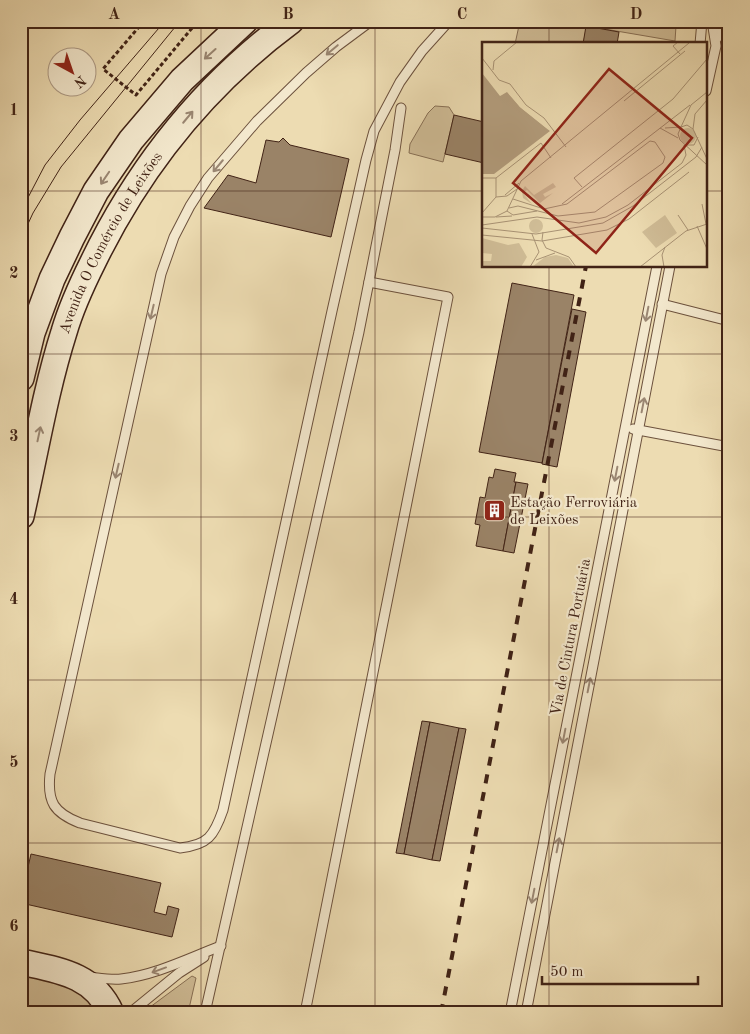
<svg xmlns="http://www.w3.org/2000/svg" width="750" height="1034" font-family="'Old Standard TT',serif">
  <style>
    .green { fill: #d0bd97; stroke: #887056 }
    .building { fill: #9a8367; stroke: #412316 }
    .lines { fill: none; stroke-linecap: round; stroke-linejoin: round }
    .service-casing { stroke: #6c513d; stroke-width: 11 }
    .secondary-casing { stroke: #412316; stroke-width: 28 }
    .path { stroke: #412316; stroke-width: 3; stroke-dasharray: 4 2.5; stroke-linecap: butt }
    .service { stroke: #f3e8cd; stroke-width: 9 }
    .secondary { stroke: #f3e8cd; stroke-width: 25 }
    .tram { stroke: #412316; stroke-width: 1 }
    .rail { stroke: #412316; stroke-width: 4; stroke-dasharray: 9 9; stroke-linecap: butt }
    .oneway { stroke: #9a8672 }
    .grid { fill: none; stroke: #412316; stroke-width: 1; stroke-opacity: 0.55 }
    .labels { text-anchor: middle; stroke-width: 4.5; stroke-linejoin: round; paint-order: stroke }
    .street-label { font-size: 15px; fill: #412316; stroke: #f3e8cd }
    .poi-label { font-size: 15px; fill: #412316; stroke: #f3e8cd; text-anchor: start }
    .inset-road { fill: none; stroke: #a89274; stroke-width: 1 }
    .view { fill: #8f2418; fill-opacity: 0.15; stroke: #8f2418; stroke-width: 2.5 }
    .inset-edge { fill: none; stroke: #412316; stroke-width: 2.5 }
    .neatline { fill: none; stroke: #412316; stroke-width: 2 }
    .grid-label { font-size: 16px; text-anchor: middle; font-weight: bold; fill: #412316 }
  </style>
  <rect width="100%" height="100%" fill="#eddcb2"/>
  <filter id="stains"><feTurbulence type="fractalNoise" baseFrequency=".004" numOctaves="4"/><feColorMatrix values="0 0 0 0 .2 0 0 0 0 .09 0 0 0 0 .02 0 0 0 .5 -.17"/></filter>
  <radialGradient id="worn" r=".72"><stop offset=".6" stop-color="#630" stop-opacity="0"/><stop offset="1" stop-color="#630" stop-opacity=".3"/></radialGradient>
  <!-- green -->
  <g class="green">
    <polygon points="520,21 616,21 650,28 651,21 674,21 676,26 675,41 587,26 583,44 515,44"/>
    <polygon points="435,106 449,107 454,115 443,162 409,153 410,144 428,113"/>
    <polygon points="21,975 67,985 92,1000 98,1013 21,1013"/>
    <polygon points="192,976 196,978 188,1013 142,1013"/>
  </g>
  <!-- building -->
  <g class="building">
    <polygon points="616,21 651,21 650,28"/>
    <polygon points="586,26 619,32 617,44 583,44"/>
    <polygon points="454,115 484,122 484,163 445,154"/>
    <polygon points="283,138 290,145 349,159 331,237 204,208 228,175 256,183 266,140 279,142"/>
    <polygon points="512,283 574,295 542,463 479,452"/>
    <polygon points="572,309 586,312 557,467 542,464"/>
    <polygon points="495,469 516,473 514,482 516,482 503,551 476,546 480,525 475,524 480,497 485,498 489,477 493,478"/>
    <polygon points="516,482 528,484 514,553 503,551"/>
    <polygon points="422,721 430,722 404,854 396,853"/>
    <polygon points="430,722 459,728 432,860 404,854"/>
    <polygon points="459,728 466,729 440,861 432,860"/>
    <polygon points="31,854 161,883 154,912 166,915 168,906 179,909 172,937 21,903 21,898"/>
  </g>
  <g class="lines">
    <defs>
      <g id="service">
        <path d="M371,21l-35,26 -30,26 -49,48 -49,57 -18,28 -16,31 -13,37 -111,500c-3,28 4,39 30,49l100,25c28,-3 34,-12 43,-38l109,-499 34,-151 8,-29 26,-49 22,-31 27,-30"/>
        <polyline points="717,38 720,21"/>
        <polyline points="700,44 702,21"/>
        <polyline points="706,91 716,46 712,21"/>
        <polyline points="662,304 729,321"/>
        <polyline points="633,429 729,447"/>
        <path d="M90,977c9,1 21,3 31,2 35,-4 68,-21 100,-33"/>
        <polyline points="130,1013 179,973 204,957"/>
        <polyline points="205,1013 359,332 395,150 401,108"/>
        <polyline points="305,1013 448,297 369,282"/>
        <polyline points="510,1013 657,266"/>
        <polyline points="526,1013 670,266"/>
      </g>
      <g id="secondary">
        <polyline points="21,378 32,333 52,279 72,237 96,191 131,140 182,80 245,21"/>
        <path id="s1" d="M21,516c14,-61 24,-124 43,-184 7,-24 18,-48 29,-70 46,-95 113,-178 198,-241"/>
        <path d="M21,962c36,8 73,12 90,51"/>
      </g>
    </defs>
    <!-- service casing -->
    <use href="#service" class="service-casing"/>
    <!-- secondary casing -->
    <use href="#secondary" class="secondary-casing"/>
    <!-- path -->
    <polyline class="path" points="144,21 103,69 136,95 198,21"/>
    <!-- service -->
    <use href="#service" class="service"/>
    <!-- secondary -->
    <use href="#secondary" class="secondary"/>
    <!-- tram -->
    <g class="tram">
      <polyline points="21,211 45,165 80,120 165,21"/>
      <polyline points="21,239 33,213 61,167 180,21"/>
    </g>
    <!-- rail -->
    <polyline class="rail" points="441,1013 586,266"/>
  </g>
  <!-- one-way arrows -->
  <defs><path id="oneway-shaft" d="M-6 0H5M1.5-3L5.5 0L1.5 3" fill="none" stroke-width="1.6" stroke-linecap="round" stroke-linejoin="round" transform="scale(1.25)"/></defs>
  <g class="oneway">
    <use href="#oneway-shaft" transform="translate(332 50) rotate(140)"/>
    <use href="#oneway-shaft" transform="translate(210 54) rotate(138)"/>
    <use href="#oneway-shaft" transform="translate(188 117) rotate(-50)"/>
    <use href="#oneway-shaft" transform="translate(218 166) rotate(130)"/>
    <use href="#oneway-shaft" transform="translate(105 178) rotate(124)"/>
    <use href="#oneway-shaft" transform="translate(152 312) rotate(103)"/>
    <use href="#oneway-shaft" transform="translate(647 314) rotate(101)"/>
    <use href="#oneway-shaft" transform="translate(643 405) rotate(-79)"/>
    <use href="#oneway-shaft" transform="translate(39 434) rotate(-78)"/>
    <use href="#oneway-shaft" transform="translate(117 471) rotate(103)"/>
    <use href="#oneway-shaft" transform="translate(616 474) rotate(101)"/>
    <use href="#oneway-shaft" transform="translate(589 685) rotate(-79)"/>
    <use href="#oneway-shaft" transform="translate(564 736) rotate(101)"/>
    <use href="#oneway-shaft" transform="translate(558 845) rotate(-79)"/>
    <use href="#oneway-shaft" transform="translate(533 896) rotate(101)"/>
    <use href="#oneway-shaft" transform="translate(159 970) rotate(160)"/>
  </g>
  <!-- grid -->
  <path class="grid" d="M201,21v992M375,21v992M549,21v23M21,191h463M706,191h23M549,266v747M21,354h708M21,517h708M21,680h708M21,843h708"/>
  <!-- icons -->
  <defs>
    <symbol id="building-square" viewBox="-11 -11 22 22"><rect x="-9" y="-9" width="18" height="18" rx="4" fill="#8f2418" stroke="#f3e8cd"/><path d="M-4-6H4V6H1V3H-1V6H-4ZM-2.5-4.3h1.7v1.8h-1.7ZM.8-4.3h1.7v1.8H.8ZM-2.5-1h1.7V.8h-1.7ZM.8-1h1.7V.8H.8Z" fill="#fff"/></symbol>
  </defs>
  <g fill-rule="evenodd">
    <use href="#building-square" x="482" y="498" width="25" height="25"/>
  </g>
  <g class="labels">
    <!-- street labels -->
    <g class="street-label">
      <text dy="5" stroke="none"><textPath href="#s1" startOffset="290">Avenida O Comércio de Leixões</textPath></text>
      <text transform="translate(570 637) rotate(-79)" y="5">Via de Cintura Portuária</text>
    </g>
    <!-- poi labels -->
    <g class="poi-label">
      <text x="510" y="507">Estação Ferroviária<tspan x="510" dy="17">de Leixões</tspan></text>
    </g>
  </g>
  <!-- overview -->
  <g transform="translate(482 42)">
    <rect width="225" height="225" fill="#eddcb2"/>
    <path d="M198 94a8 8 0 1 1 16 0a8 8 0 1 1-16 0ZM71,141l3,4 -13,7 2,3 8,-4 -13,10 -13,-13 -4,3 9,11 -9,-6 -1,-7 3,-5 9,9zM183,173l12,18 -21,15 -14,-16zM47 184a7 7 0 1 1 14 0a7 7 0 1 1-14 0ZM0,196l26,7 11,-2 8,14 -6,10h-38l-1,-6h9l1,-7 -10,-1zM74,213l12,3 6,9h-42l13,-10z" fill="#d0bd97"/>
    <path d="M0,31l18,23 7,-5 13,16 30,24 -56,43h-12z" fill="#b39d7d"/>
    <path d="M24,47l36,33 8,9 -30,-24 -13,-15 -7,4z" fill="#eddcb2"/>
    <path class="inset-road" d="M196,0l-5,4 7,8M0,16l17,22 11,4 16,21 18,13 22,29M11,28l1,-9 23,-19M142,59l61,-50M199,85l10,-22 16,-13M178,86l18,10M183,86l16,-1M211,87l2,-15 12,-14M202,103h10l4,-8M225,117l-14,-30 -6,-4 -6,2 -3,7 2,6 27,25M0,136h14l45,-35 10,15M100,145l-8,-9 99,-79 34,-40M23,153l14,-12M14,155l11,-1 10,-7M80,162l128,-99M220,162l4,20M27,166l9,-2 40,10 37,-4 68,-49 2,-6 -10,-15 -5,-1 -83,63 -23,5 -31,-10M25,169l6,4 24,-4M0,171l14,-16v-19M196,173l10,15M0,175h13l12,-6 14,-30 168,-138M14,175l16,-1M0,183l55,-8 42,6 27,-6 22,-12 54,-42 4,-8 -2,-10M215,184l10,23M0,186l54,6 67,-11 30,-17 63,-49 6,-10M61,190l-1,8 4,8 23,9 7,10M0,193l60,6 65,-11 22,-11 60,-47M54,218l19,-7M48,225l9,-15 -7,-18M158,225l46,-36 21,-7M182,225l-2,-12 3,-8"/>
    <path class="view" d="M127,27l83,69 -96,115 -83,-70z"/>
    <rect width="225" height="225" class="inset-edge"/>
  </g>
  <!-- margin -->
  <rect width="750" height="1034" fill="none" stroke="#eddcb2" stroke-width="55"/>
  <!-- north arrow -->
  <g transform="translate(72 72) rotate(140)"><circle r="24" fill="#f3e8cd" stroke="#ac9984"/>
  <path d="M0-4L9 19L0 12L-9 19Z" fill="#8f2418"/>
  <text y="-8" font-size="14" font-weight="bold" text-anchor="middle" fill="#412316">N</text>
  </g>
  <!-- scale -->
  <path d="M542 976v8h156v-8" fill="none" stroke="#412316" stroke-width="2.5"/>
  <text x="550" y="976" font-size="15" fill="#412316" stroke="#f3e8cd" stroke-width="4" paint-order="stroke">50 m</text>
  <rect x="28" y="28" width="694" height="978" class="neatline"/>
  <g class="grid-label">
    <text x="114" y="19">A</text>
    <text x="288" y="19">B</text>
    <text x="462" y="19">C</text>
    <text x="636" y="19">D</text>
    <text x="14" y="115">1</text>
    <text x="14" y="278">2</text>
    <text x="14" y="441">3</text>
    <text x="14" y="604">4</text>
    <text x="14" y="767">5</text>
    <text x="14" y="931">6</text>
  </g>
  <rect width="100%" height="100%" filter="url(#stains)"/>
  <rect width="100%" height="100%" fill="url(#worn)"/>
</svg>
